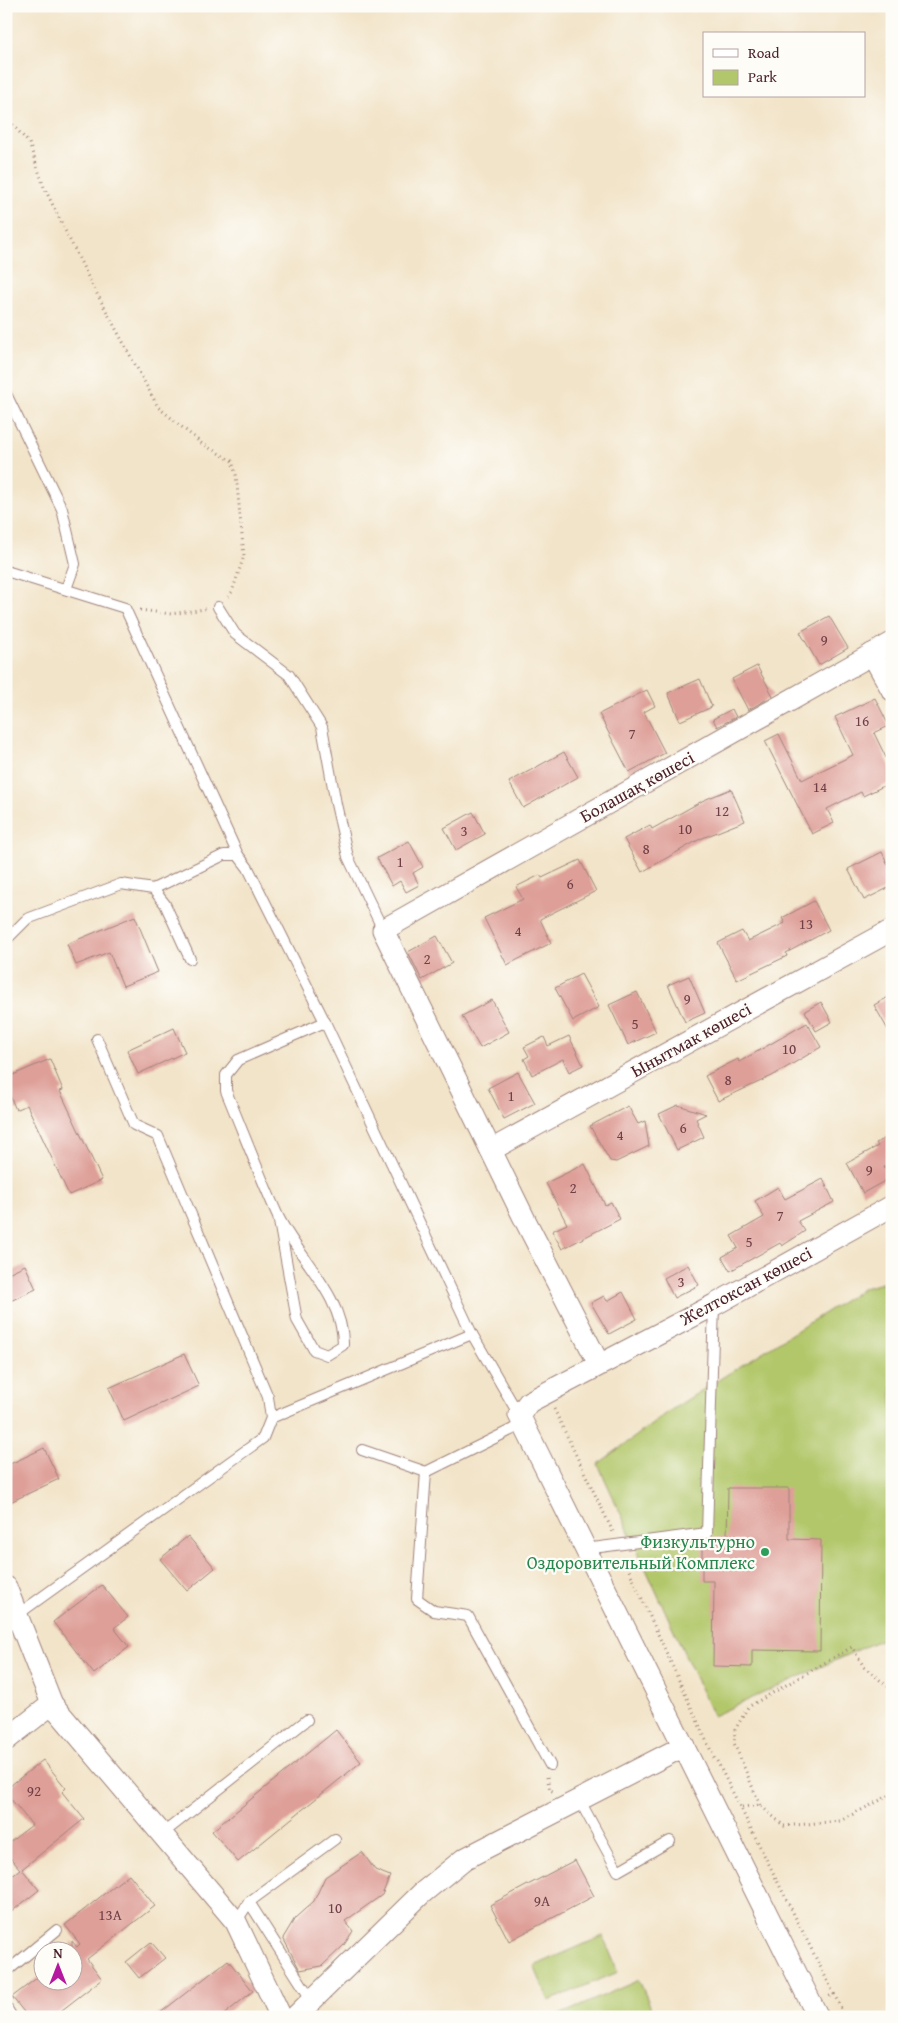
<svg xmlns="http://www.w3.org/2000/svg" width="898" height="2023" font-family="'Gentium Book Plus',serif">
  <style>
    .green { fill: #b2c76b; stroke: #7e734b }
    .building { fill: #de9f98 }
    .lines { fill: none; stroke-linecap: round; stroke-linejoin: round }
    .service-casing { stroke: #9e827a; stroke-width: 12 }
    .minor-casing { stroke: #9e827a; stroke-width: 23 }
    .path { stroke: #9e827a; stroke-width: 3; stroke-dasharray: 1 4; stroke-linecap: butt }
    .service { stroke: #fff; stroke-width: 10 }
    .minor { stroke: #fff; stroke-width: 21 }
    .leisure-dot { fill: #2e9e5b; stroke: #fdfcf7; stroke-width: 2 }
    .labels { text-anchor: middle; stroke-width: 4.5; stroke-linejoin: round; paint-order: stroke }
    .number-label { font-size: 15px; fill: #6f3f46 }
    .street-label { font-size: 18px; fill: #4a1f2b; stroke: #fdfcf7 }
    .leisure-label { font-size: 18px; fill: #27864d; stroke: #fdfcf7; text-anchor: end }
  </style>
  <rect width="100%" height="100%" fill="#fdfcf7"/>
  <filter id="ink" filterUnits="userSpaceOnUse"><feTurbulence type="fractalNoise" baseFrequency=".02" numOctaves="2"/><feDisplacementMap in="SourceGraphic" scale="10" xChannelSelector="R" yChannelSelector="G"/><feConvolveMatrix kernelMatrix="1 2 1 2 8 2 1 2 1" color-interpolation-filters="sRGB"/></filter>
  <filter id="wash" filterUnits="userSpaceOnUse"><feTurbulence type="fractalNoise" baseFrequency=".0096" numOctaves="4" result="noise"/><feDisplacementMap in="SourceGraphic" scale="20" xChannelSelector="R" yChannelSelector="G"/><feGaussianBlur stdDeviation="1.12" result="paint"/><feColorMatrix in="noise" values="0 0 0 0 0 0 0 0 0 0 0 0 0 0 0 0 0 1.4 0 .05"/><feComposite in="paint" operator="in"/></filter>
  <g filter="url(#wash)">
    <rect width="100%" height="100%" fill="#f2e4c9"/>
    <!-- green -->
    <g class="green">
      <polygon points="892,1280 892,1647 882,1639 713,1716 598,1464 674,1408 864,1288"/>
      <polygon points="603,1936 618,1972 549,2001 534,1966"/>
      <polygon points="639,1980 655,2017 555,2017"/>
    </g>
    <g id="blocks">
      <!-- building -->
      <g class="building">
        <polygon points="829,616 848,648 819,665 800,632"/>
        <polygon points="757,666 773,696 748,710 732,679"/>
        <polygon points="700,679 712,707 680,721 668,693"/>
        <polygon points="647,690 655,706 644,712 665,753 629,772 599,714"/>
        <polygon points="875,698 889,726 874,733 892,770 892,782 863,796 861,792 827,809 834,823 812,834 765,741 779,734 802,780 853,755 835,717"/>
        <polygon points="732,709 736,717 717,727 713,719"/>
        <polygon points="564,752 578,777 523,808 509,782"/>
        <polygon points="731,789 745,821 700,839 642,872 624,839 650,825 652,829 704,800"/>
        <polygon points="473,812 485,834 456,850 444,828"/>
        <polygon points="409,841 423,867 413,873 419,885 406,892 400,881 392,886 377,858"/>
        <polygon points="882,852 892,873 892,886 864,900 848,869"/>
        <polygon points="580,860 596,891 540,919 551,943 507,965 484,918 523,899 516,887 540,875 542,878"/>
        <polygon points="814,901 829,930 786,953 787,956 737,980 718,943 742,931 748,941 785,923 782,918"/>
        <polygon points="135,916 158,972 123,986 109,952 76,965 67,944"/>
        <polygon points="437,936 452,963 422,980 408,952"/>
        <polygon points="581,974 599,1007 573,1021 555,988"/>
        <polygon points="689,976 705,1013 685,1022 668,985"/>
        <polygon points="637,992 656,1032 628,1045 609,1005"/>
        <polygon points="892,995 892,1037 874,1005"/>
        <polygon points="492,1000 509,1032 480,1048 462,1016"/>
        <polygon points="821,1002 832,1022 816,1031 805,1011"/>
        <polygon points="807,1023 821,1047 772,1076 718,1101 705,1076 738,1059 739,1062"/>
        <polygon points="174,1028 185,1052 138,1074 127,1050"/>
        <polygon points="569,1036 583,1065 569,1072 563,1059 532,1075 524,1059 529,1056 524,1047 544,1037 548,1046"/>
        <polygon points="50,1059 63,1090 60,1091 102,1180 69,1195 27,1105 16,1110 6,1086 6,1078"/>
        <polygon points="518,1072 535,1103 504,1119 488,1088"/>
        <polygon points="678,1105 706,1114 696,1119 704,1137 677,1150 659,1114"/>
        <polygon points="628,1106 638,1124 645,1121 649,1146 616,1162 610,1161 590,1126"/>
        <polygon points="892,1135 892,1173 888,1165 884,1167 890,1178 863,1193 847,1163 878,1146 876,1143"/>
        <polygon points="585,1164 605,1205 611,1202 620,1219 562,1249 552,1231 567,1224 546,1183"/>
        <polygon points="823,1179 834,1202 798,1221 805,1231 782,1246 780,1243 730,1271 722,1257 738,1248 731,1236 764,1217 755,1201 778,1187 785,1199"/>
        <polygon points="25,1265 36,1289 6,1303 6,1274"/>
        <polygon points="688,1265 699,1285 674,1298 664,1278"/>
        <polygon points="623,1292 637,1319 609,1334 591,1303 604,1296 607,1301"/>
        <polygon points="184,1354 199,1386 124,1421 109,1388"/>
        <polygon points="44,1448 59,1479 6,1504 6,1466"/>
        <polygon points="728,1488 789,1488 789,1539 821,1540 820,1651 752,1650 752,1667 713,1666 714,1581 702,1581 702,1541 714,1541 714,1537 727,1537"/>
        <polygon points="188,1536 215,1568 187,1591 160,1559"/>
        <polygon points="102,1585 128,1617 114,1628 129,1647 94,1674 53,1622"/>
        <polygon points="336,1730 361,1762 238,1862 212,1831"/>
        <polygon points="43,1760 66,1788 62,1792 84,1819 22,1869 39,1890 6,1916 6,1880 20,1869 6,1853 6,1845 32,1825 6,1793 6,1789"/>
        <polygon points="362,1852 375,1870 390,1876 382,1895 345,1921 353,1931 344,1945 322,1966 300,1970 283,1938 295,1918 314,1901 325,1877"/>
        <polygon points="575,1860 594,1896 509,1941 490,1905"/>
        <polygon points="129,1874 155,1906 87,1959 102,1979 53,2017 28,2017 12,1997 42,1974 42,1980 72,1980 72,1941 77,1947 80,1944 65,1925"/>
        <polygon points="151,1942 165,1958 139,1978 126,1962"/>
        <polygon points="228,1960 253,1991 221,2017 155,2017"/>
      </g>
    </g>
  </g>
  <g filter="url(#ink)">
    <use href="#blocks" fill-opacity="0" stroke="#9e827a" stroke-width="1"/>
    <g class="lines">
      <defs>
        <g id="service">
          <polyline points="6,394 62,509 75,564 66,589"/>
          <polyline points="6,571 125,608 238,855"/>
          <polyline points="218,607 235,634 289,675 322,727 336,804 348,857 383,930"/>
          <polyline points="153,889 224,855 238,855 248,868 325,1022 472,1334 519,1415"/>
          <polyline points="6,940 27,919 121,884 153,889 165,904 190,959"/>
          <path d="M278,1216l19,104 17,30 13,5 16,-10c1,-49 -46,-88 -66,-131 -18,-40 -34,-82 -51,-123v-16l12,-15 87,-38"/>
          <polyline points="271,1418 472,1334"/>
          <polyline points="523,1424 426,1472 417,1599 434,1611 468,1616 550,1765"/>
          <polyline points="362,1450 426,1472"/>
          <polyline points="585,1549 707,1533 714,1305"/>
          <polyline points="17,1615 263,1438 271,1418 268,1397 158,1136 134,1125 97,1039"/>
          <polyline points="580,1801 618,1871 670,1841"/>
          <polyline points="162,1834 307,1720"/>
          <polyline points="249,1902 311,1999"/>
          <polyline points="236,1922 249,1902 335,1839"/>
          <polyline points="6,1972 57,1930"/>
          <polyline points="6,2007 12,2017"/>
        </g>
        <g id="minor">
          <polyline points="872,654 892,690"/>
          <polyline points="491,1150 892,930"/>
          <polyline points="599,1364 525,1220 383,930 892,643"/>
          <polyline points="6,1587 52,1704 236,1922 281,2017"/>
          <polyline points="6,1740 52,1704"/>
          <polyline points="295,2017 421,1894 464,1859 684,1746"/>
          <polyline points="818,2017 519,1415 529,1402 714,1305 892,1206"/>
        </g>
      </defs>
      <!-- service casing -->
      <use href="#service" class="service-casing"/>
      <!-- minor casing -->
      <use href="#minor" class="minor-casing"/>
      <!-- path -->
      <g class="path">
        <polyline points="6,117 29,143 44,187 89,279 158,407 201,443 232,461 236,475 244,556 232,592 226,599"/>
        <polyline points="140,610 171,614 205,609"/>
        <polyline points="554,1409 613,1532"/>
        <polyline points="623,1557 716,1762"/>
        <polyline points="717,1761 834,1994 828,1997"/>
        <polyline points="547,1777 550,1790 555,1792"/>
        <polyline points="760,1805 734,1743 735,1730 748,1707 852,1647 864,1667 892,1690"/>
        <polyline points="742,1807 760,1805 784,1826 840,1821 892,1794"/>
        <polyline points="834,1994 845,2017"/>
      </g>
      <!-- service -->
      <use href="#service" class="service"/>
      <!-- minor -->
      <use href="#minor" class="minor"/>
    </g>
  </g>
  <!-- markers -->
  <circle class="leisure-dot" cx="765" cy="1552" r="5"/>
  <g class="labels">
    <!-- number labels -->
    <g class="number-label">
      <text x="824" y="645">9</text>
      <text x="862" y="726">16</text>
      <text x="632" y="739">7</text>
      <text x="820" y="792">14</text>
      <text x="722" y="816">12</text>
      <text x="685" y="834">10</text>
      <text x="464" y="836">3</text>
      <text x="646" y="854">8</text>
      <text x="400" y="867">1</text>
      <text x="570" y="889">6</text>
      <text x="806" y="929">13</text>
      <text x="518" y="936">4</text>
      <text x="427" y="964">2</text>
      <text x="687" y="1004">9</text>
      <text x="635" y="1029">5</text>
      <text x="789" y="1054">10</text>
      <text x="728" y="1085">8</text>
      <text x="511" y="1101">1</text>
      <text x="683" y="1133">6</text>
      <text x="620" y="1140">4</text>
      <text x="869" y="1175">9</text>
      <text x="573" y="1193">2</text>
      <text x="780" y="1221">7</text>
      <text x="749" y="1247">5</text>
      <text x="681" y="1287">3</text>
      <text x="34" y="1796">92</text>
      <text x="542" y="1906">9А</text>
      <text x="335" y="1913">10</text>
      <text x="110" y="1920">13А</text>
    </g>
    <!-- street labels -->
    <g class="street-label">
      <text transform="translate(637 787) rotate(-29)" y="6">Болашақ көшесі</text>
      <text transform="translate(691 1040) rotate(-29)" y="6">Ынытмак көшесі</text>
      <text transform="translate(746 1286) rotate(-28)" y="6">Желтоксан көшесі</text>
    </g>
    <!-- leisure labels -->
    <g class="leisure-label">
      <text x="755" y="1548">Физкультурно<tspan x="755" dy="21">Оздоровительный Комплекс</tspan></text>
    </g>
  </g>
  <!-- margin -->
  <rect width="898" height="2023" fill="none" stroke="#fdfcf7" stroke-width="25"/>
  <!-- legend -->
  <rect x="703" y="32" width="162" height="65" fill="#fdfcf7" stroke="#b5a4a5"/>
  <rect x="713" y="49" width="25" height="8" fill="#ffffff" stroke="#b5a4a5"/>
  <text x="748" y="58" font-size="15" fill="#4a1f2b">Road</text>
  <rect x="713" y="70" width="25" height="15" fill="#b2c76b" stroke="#b5a4a5"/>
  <text x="748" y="82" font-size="15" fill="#4a1f2b">Park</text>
  <!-- north arrow -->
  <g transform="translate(58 1966)"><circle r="24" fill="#fdfcf7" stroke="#b5a4a5"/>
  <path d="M0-4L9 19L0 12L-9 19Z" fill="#b5179e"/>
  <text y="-8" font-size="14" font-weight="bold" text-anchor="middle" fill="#4a1f2b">N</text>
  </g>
</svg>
